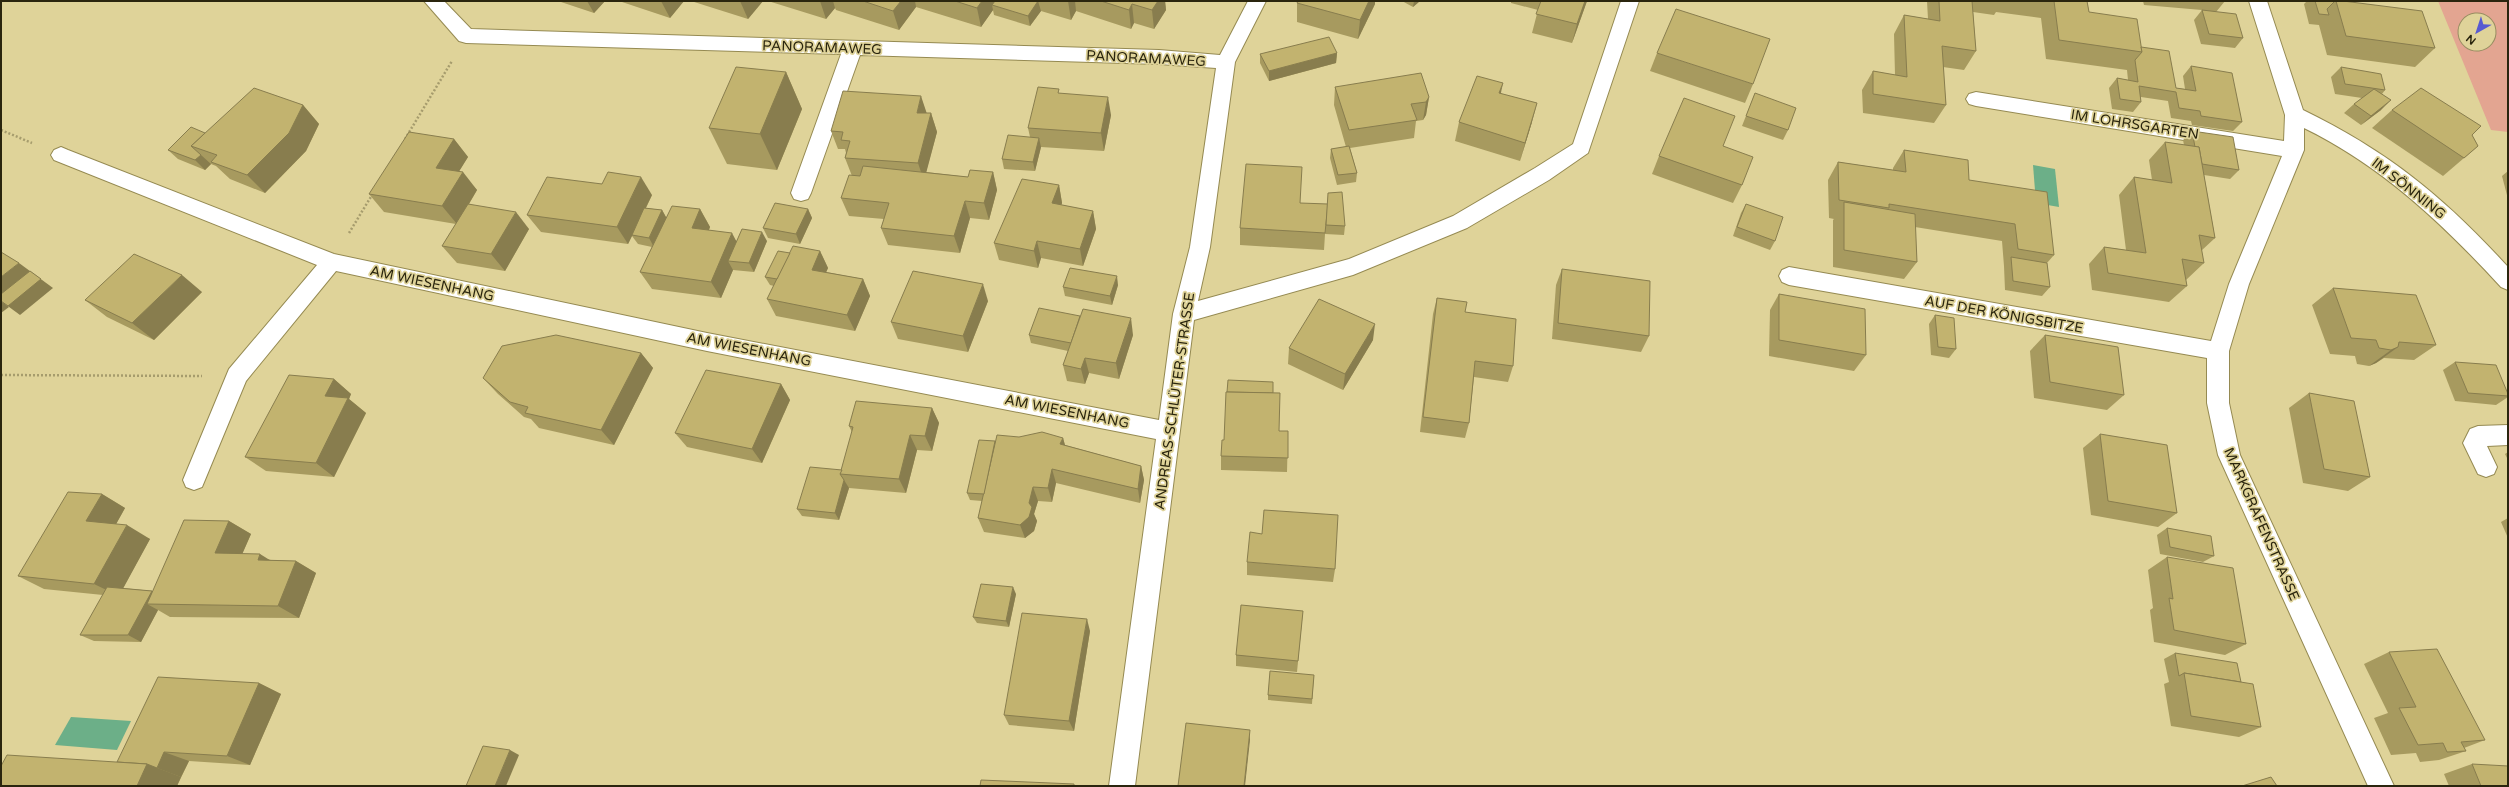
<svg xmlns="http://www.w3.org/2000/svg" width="2509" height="787" font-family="'Varela Round',sans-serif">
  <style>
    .green { fill: #e3a591; fill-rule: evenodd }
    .water { fill: #6caf88 }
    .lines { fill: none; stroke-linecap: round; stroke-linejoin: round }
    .minor-casing { stroke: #958a52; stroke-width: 2 }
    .path { stroke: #a69c6d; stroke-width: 2.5; stroke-dasharray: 2 2; stroke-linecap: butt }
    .minor { fill: #fff; fill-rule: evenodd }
    .wall { fill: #a79a5f }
    .shaded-wall { fill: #887d4e }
    .building { fill: #c2b36f; stroke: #887d4e }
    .labels { text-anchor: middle; stroke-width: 3.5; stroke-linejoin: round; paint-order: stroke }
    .street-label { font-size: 14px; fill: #2a250e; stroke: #dfd399 }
  </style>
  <rect width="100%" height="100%" fill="#dfd399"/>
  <!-- green -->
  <path class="green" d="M2438,1h70v131l-17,-2zM2465,20h24v24h-24z"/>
  <!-- water -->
  <g class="water">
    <polygon points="2033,165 2055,169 2059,207 2036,203"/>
    <polygon points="71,717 131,721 117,750 55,745"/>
  </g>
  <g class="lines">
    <defs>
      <g id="minor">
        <polygon points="424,1 444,1 471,29 1159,50 1220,55 1248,1 1266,1 1235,62 1210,247 1198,301 1349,259 1453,216 1535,168 1573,144 1621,1 1639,1 1588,153 1549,180 1467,228 1353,275 1194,320 1135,786 1109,786 1156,439 707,351 336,271 246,381 202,487 194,490 186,487 183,480 229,369 317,265 54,160 51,155 54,150 61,147 68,150 334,254 707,333 1159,420 1173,314 1190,247 1216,68 1159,64 860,55 811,193 808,199 801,201 794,199 791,193 841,54 466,43 459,41"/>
        <path d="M2249,1h18l36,109c86,42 141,87 205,157v23l-7,-3c-58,-63 -119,-121 -197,-159v22l-55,134 -20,67v52l11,52 154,331h-26l-150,-331 -11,-52v-45l-418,-73 -7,-3 -3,-6 3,-6 7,-3 422,74 18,-57 53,-128 -306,-50 -7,-2 -3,-5 3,-5 7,-2 308,49 1,-26z"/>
        <polygon points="2508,425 2508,445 2487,446 2497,467 2494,474 2486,477 2478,474 2463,443 2470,429 2478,426"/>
      </g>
    </defs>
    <!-- minor casing -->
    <use href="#minor" class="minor-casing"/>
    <!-- path -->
    <g class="path">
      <polyline points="1,130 32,143"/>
      <polyline points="405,139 452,61"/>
      <polyline points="349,233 372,195"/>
      <polyline points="1,375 202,376"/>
    </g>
    <!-- minor -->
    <use href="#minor" class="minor"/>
  </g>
  <!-- wall -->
  <g class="wall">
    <polygon points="558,1 605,1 594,13"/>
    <polygon points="619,1 684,1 670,18"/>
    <polygon points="691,1 763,1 748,19"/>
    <polygon points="768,1 1165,1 1166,10 1154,29 1134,23 1131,29 1076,11 1071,20 1041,11 1030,26 994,15 993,10 981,27 916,7 899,30 836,10 835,8 826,19"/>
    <polygon points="1298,1 1375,1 1375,4 1358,39 1297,22 1297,3"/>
    <polygon points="1402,1 1420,1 1413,7"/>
    <polygon points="1511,1 1587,1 1572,43 1532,33 1538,10 1511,3"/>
    <polygon points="1927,1 2087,1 2089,12 2141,47 2176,88 2185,89 2183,76 2191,66 2242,122 2233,131 2192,125 2191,121 2171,118 2168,101 2141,97 2141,102 2133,112 2112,109 2109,88 2117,78 2128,80 2127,70 2046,59 2041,18 1996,12 1994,15 1973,12 1976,51 1964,70 1943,67 1946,105 1934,123 1863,113 1862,90 1873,71 1895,75 1894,34 1904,15 1928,19"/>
    <polygon points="2143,1 2225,1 2216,12 2243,38 2235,48 2201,44 2194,20 2202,10 2144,5"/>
    <polygon points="2307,1 2348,1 2435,48 2415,67 2327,55 2319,25 2309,24 2304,4"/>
    <polygon points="1337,53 1336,63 1269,81 1260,63 1260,54"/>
    <polygon points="1657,53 1753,84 1745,103 1650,71"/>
    <polygon points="2341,67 2385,90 2382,94 2381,110 2361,125 2344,113 2354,104 2362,98 2335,94 2331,77"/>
    <polygon points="786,72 802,109 777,170 727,164 709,128"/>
    <polygon points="1335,87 1429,97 1426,115 1423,120 1416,121 1414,138 1350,148 1357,173 1356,182 1337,185 1330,158 1331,149 1346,147 1334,105"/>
    <polygon points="1060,93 1111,115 1104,151 1041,147 1035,171 1004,169 1002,159 1030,137 1028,128"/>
    <polygon points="1501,93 1532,122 1520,161 1455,141 1459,122"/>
    <polygon points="1755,93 1788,130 1783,140 1742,126"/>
    <polygon points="303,105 319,124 306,151 265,193 230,179 216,166 211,164 205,170 178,159 168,150 205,133"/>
    <polygon points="2392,110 2472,135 2478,146 2443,176 2372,128"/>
    <polygon points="927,113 931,113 937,132 926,172 968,177 993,172 997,190 989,220 970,218 960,253 888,245 881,228 884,219 849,216 841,198 852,176 845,158 846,153 845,149 838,149 831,131"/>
    <polygon points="2192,131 2239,170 2230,179 2204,175 2215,238 2201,251 2204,263 2186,280 2187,286 2169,302 2092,290 2089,264 2104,247 2126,250 2119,195 2134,177 2152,180 2149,160 2165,142 2184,145 2183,140"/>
    <polygon points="454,139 468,157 459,171 477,190 469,204 529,229 505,271 457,263 442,246 456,224 384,212 369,194"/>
    <polygon points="1723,146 1742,185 1733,203 1652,174 1659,156"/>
    <polygon points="1904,150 1969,180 2054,255 2047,263 2050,287 2042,296 2005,290 2004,266 2002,241 1915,227 1917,262 1904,279 1833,267 1833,220 1834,219 1829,218 1828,180 1838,162 1893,170 1893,168"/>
    <polygon points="2508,171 2508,199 2502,176"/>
    <polygon points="1059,185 1062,203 1061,205 1093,211 1096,229 1083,266 1041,258 1038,268 999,260 994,243"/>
    <polygon points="652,195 646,208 662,210 666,217 700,209 710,227 709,230 737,241 767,241 754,272 733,270 721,298 652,289 640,272 652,247 638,244 632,236 628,244 541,232 527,215"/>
    <polygon points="1300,203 1345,226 1344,235 1325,234 1324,250 1240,245 1240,228"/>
    <polygon points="1746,204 1775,241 1770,250 1733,236 1741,213"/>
    <polygon points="808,209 812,218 800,244 768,238 763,228"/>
    <polygon points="820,251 828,268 826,272 863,279 870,296 855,331 776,316 767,299 774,286 770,285 765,277 790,253"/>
    <polygon points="1562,269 1649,336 1641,352 1552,339 1556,285"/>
    <polygon points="1118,285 1112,305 1065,296 1063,287"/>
    <polygon points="2333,288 2436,345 2414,360 2384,358 2376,363 2369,366 2357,364 2355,356 2330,354 2312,305"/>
    <polygon points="202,292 154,340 107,317 85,300"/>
    <polygon points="1779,294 1866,355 1854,371 1769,356 1770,310"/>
    <polygon points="1437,298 1513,366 1508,382 1474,377 1469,423 1465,438 1420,432 1433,314"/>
    <polygon points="988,301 968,352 898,339 891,322"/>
    <polygon points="1935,315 1956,349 1949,358 1931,355 1929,324"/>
    <polygon points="1029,335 1133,335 1119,379 1089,373 1085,384 1067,381 1063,365 1068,351 1031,343"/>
    <polygon points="2045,335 2124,395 2107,410 2034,398 2030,351"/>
    <polygon points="1373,340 1343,390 1288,364 1289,348"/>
    <polygon points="641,353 653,368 614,445 539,428 531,419 524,417 498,394 483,378"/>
    <polygon points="2455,362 2508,394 2508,397 2496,405 2455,401 2443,370"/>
    <polygon points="334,379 351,394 349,399 366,413 334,477 266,471 245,457"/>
    <polygon points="781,384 790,400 762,463 687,447 675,433"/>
    <polygon points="1273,393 1279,431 1288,431 1287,472 1221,470 1221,456 1224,440"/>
    <polygon points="2309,393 2370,477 2348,491 2303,483 2289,408"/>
    <polygon points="932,408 939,423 932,451 917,450 906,493 849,488 839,520 802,516 797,509 842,470 852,432 849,426"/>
    <polygon points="2100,434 2177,513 2158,527 2091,515 2083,448"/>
    <polygon points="1019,437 1063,438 1065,445 1141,466 1144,480 1140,503 1056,483 1052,502 1038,501 1034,514 1037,521 1034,531 1025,538 984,532 978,518 982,501 970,500 967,493 995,441"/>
    <polygon points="2508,452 2508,460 2505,454"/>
    <polygon points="102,494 125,508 116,524 150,539 123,588 153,591 229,521 251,534 242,554 271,560 296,561 316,573 299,618 170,617 158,610 141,642 94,641 80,635 103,595 44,589 18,576"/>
    <polygon points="2508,518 2508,538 2501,522"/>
    <polygon points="2167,528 2214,556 2203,562 2160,554 2157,535"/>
    <polygon points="2167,557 2246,644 2225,655 2154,642 2150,610 2153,608 2148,570"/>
    <polygon points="1247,562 1335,569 1333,582 1247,575"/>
    <polygon points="1016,594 1009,627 977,623 973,617"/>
    <polygon points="1303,611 1297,672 1236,666 1236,655"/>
    <polygon points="1090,631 1074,731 1009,725 1004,715"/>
    <polygon points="2389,652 2485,740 2464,748 2466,751 2439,760 2420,762 2416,753 2391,755 2374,718 2388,713 2364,664"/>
    <polygon points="2175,653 2241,682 2261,727 2239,737 2171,726 2164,684 2169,682 2164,659"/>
    <polygon points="1314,675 1312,704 1268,700 1268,695"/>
    <polygon points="259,683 281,694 250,765 189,761 177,786 1,786 117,762"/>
    <polygon points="2472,764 2508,786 2449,786 2444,774"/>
  </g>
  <!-- shaded-wall -->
  <g class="shaded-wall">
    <polygon points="587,1 605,1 594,13"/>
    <polygon points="661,1 684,1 670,18"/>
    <polygon points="740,1 763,1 748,19"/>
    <polygon points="820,1 833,1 835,8 826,19"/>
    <polygon points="901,1 915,1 916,7 899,30 893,11"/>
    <polygon points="982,1 1000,1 992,5 993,10 981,27 977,8"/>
    <polygon points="1038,1 1041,11 1030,26 1028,16"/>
    <polygon points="1068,1 1075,1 1076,11 1071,20"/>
    <polygon points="1158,1 1165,1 1166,10 1154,29 1152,10"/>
    <polygon points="1369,1 1375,1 1375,4 1358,39 1360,20"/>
    <polygon points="1414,1 1420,1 1413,7"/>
    <polygon points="1585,1 1587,1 1572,43 1577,24"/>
    <polygon points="1132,4 1134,23 1131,29 1129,10"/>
    <polygon points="1337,53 1336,63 1269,81 1269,71"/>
    <polygon points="786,72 802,109 777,170 760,134"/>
    <polygon points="1503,83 1499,102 1499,93"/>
    <polygon points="921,96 927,114 917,113"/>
    <polygon points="1108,97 1111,115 1104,151 1101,133"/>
    <polygon points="1429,97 1426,115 1423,120 1426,102"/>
    <polygon points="2391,100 2381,110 2361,125 2371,116"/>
    <polygon points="1537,103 1532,122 1520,161 1525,143"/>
    <polygon points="303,105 319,124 306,151 265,193 247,175"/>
    <polygon points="931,113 937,132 924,181 918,163"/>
    <polygon points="1039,138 1041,147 1035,171 1033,162"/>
    <polygon points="454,139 468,157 450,186 436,168"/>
    <polygon points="201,155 211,164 205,170 195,160"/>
    <polygon points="463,172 477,190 457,224 442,206"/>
    <polygon points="993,172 997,190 989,220 984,203"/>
    <polygon points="641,177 652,195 628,244 617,227"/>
    <polygon points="1059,185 1062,203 1056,221 1052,203"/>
    <polygon points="965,201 970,218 960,253 954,236"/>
    <polygon points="700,209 710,227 702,245 692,228"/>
    <polygon points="808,209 812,218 800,244 796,234"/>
    <polygon points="662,210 667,219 654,247 649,238"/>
    <polygon points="1093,211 1096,229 1083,266 1080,249"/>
    <polygon points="516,212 529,229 505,271 491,254"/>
    <polygon points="762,232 767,241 754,272 749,263"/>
    <polygon points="732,233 741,250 728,261 733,270 721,298 711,282"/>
    <polygon points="1037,241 1041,258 1038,268 1034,251"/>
    <polygon points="820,251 828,268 820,286 812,270"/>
    <polygon points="19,263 53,288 20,315 1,301 1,277"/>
    <polygon points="182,275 202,292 154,340 132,323"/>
    <polygon points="1117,276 1118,285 1112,305 1110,296"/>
    <polygon points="863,279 870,296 855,331 847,315"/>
    <polygon points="983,284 988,301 968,352 963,336"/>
    <polygon points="1,301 9,307 1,313"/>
    <polygon points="1131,318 1133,335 1119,379 1116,363"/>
    <polygon points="1375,324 1373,340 1343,390 1345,374"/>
    <polygon points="2398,347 2376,363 2369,366 2391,350"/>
    <polygon points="641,353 653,368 614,445 601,430"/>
    <polygon points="1085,358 1089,373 1085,384 1081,369"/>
    <polygon points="334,379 351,394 349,399 366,413 334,477 316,463 325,396"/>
    <polygon points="781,384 790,400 762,463 752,449"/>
    <polygon points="932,408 939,423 932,451 925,436"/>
    <polygon points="910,435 917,450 906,493 899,479"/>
    <polygon points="1063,438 1067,453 1060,444"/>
    <polygon points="1141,466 1144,480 1140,503 1138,489"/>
    <polygon points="1052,469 1056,483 1052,502 1048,488"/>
    <polygon points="844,480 849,488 839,520 835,513"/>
    <polygon points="1033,487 1038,501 1034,514 1037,521 1034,531 1025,538 1020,525 1029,503"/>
    <polygon points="102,494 125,508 110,535 86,521"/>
    <polygon points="229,521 251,534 237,566 215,553"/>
    <polygon points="127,525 150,539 119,596 94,584"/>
    <polygon points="260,554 281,567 258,560"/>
    <polygon points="296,561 316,573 299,618 278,606"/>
    <polygon points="1013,587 1016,594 1009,627 1006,621"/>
    <polygon points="152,591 164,597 147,604 158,610 141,642 128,635"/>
    <polygon points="1087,619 1090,631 1074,731 1069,721"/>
    <polygon points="259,683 281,694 250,765 227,756"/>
    <polygon points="1250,730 1250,740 1245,786 1244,786"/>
    <polygon points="510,750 519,755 506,786 495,786"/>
    <polygon points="164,752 189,761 181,777 157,768"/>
    <polygon points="147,764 181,777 177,786 137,786"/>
  </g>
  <!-- building -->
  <g class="building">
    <polygon points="863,1 901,1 893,11"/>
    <polygon points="955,1 982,1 977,8"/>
    <polygon points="995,1 1038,1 1028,16 992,5"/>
    <polygon points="1101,1 1158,1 1152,10 1132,4 1129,10"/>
    <polygon points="1298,1 1369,1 1360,20 1297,3"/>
    <polygon points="1541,1 1585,1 1577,24 1536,14"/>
    <polygon points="1939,1 1972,1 1976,51 1942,46 1946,105 1873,94 1873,71 1907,77 1904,15 1940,21"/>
    <polygon points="2054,1 2087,1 2089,12 2137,19 2142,52 2059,40"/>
    <polygon points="2315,1 2335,1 2327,9 2329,15 2319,14"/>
    <polygon points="2336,1 2343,1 2422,11 2435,48 2346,36"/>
    <polygon points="1676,9 1770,39 1753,84 1657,53"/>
    <polygon points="2202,10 2236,14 2243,38 2209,34"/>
    <polygon points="1329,37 1337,53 1269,71 1260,54"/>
    <polygon points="2141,47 2169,51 2176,88 2196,91 2191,66 2232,73 2242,122 2201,116 2200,111 2179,108 2176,92 2139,86 2141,102 2120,99 2117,78 2138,82 2135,60 2142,52"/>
    <polygon points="736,67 786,72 760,134 709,128"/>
    <polygon points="2341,67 2381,74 2385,90 2345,84"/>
    <polygon points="1421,73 1429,97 1426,102 1411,104 1417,120 1349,130 1335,87"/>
    <polygon points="1477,76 1503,83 1499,93 1537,103 1525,143 1459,122"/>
    <polygon points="1038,87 1059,89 1058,93 1108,97 1101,133 1028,128"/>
    <polygon points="254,88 303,105 289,133 247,175 211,162 217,155 191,146"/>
    <polygon points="2421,88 2481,126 2472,135 2478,146 2464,158 2392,110"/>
    <polygon points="2374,89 2391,100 2371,116 2354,104"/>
    <polygon points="843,91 921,96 917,113 931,113 918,163 845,158 850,141 841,140 843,132 831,131"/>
    <polygon points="1755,93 1796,108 1788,130 1746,116"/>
    <polygon points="1684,98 1735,116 1723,146 1753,157 1742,185 1659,156"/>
    <polygon points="191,127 205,133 191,146 201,155 195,160 168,150"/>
    <polygon points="2192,131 2233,137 2239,170 2202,164 2199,147 2195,147"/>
    <polygon points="409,132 454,139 436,168 463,172 442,206 369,194"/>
    <polygon points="1008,135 1039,138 1033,162 1002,159"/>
    <polygon points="2165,142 2199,147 2215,238 2199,235 2204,263 2182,259 2187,286 2108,273 2104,247 2146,253 2134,177 2172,183"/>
    <polygon points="1349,146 1357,173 1338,175 1331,149"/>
    <polygon points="1904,150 1968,160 1969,180 2047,192 2054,255 2018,249 2015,224 1889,204 1889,208 1839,200 1838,162 1906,172"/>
    <polygon points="1246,164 1302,167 1300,203 1328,204 1325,233 1240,228"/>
    <polygon points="863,166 968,177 970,170 993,172 984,203 965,201 954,236 881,228 889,203 841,198 849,175 860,176"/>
    <polygon points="608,172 641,177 617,227 527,215 547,177 602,184"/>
    <polygon points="1022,179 1059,185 1052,203 1093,211 1080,249 1037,241 1034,251 994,243"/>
    <polygon points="1342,192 1345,226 1326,225 1328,193"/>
    <polygon points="1844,202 1915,214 1917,262 1844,250"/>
    <polygon points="775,203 808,209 796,234 763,228"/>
    <polygon points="468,204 516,212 491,254 442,246"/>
    <polygon points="1746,204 1783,217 1775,241 1737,227"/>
    <polygon points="672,206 700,209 692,228 732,233 711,282 640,272"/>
    <polygon points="644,208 662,210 649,238 632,235"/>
    <polygon points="742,229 762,232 749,263 728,261"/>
    <polygon points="793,246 820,251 812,270 863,279 847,315 767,299"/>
    <polygon points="778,251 790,253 777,279 765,277"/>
    <polygon points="1,252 19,263 1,277"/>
    <polygon points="134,254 182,275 132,323 85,300"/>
    <polygon points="2011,257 2047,263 2050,287 2013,281"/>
    <polygon points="1070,268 1117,276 1110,296 1063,287"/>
    <polygon points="1562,269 1650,281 1649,336 1558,323"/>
    <polygon points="30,271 41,279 8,306 1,301 1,294"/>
    <polygon points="913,271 983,284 963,336 891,322"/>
    <polygon points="2333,288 2416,295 2436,345 2399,342 2398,347 2391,350 2379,348 2376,340 2351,338"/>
    <polygon points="1779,294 1865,309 1866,355 1779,340"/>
    <polygon points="1437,298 1467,302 1465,312 1516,319 1513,366 1475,361 1469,423 1423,417"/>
    <polygon points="1319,299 1375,324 1345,374 1289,348"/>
    <polygon points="1039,308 1080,316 1071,343 1029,335"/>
    <polygon points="1083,309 1131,318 1116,363 1085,358 1081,369 1063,365"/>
    <polygon points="1935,315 1954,318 1956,349 1938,347"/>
    <polygon points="556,335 641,353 601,430 525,413 528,407 510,402 483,378 502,346"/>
    <polygon points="2045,335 2118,347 2124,395 2050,382"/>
    <polygon points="2455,362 2496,365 2508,394 2508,396 2468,393"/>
    <polygon points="706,370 781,384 752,449 675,433"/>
    <polygon points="289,375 334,379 325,396 348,398 316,463 245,457"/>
    <polygon points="1228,380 1273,382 1273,393 1227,392"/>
    <polygon points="1226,392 1280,393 1279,431 1288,431 1288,458 1221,456 1222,440 1224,440"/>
    <polygon points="2309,393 2354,401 2370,477 2324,469"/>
    <polygon points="856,401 932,408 925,436 910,435 899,479 840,474 853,427 849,426"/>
    <polygon points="1042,432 1063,438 1060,444 1141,466 1138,489 1052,469 1048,488 1033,487 1029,503 1032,507 1029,517 1020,525 978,518 997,435 1019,437"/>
    <polygon points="2100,434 2167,445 2177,513 2108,501"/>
    <polygon points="979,440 995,441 984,494 967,493"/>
    <polygon points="810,467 842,470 840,474 844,480 835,513 797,509"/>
    <polygon points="68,492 102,494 86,521 127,525 94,584 18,576"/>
    <polygon points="1264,510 1338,515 1335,569 1247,562 1250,532 1262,534"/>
    <polygon points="184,520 229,521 215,553 260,554 258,560 296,561 278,606 147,604"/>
    <polygon points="2167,528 2211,536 2214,556 2170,547"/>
    <polygon points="2167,557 2233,568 2246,644 2174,630 2169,598 2173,599"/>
    <polygon points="981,584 1013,587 1006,621 973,617"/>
    <polygon points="107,587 152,591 128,635 80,635"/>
    <polygon points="1241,605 1303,611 1298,661 1236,655"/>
    <polygon points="1022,613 1087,619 1069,721 1004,715"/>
    <polygon points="2437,649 2485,740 2461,742 2466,751 2447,752 2443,743 2418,745 2399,708 2416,707 2389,652"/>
    <polygon points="2175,653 2237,663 2241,682 2184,673 2179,676"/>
    <polygon points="1270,671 1314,675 1312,699 1268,695"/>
    <polygon points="2184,673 2253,684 2261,727 2191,716"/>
    <polygon points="158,677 259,683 227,756 164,752 157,768 147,764 117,762"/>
    <polygon points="1186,723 1250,730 1244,786 1178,786"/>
    <polygon points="483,746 510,750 495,786 466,786"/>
    <polygon points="7,755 147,764 137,786 1,786 1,766"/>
    <polygon points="2472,764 2508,766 2508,786 2481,786"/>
    <polygon points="2271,777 2277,786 2242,786"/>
    <polygon points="981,780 1074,784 1074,786 980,786"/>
  </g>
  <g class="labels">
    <!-- street labels -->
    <g class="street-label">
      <text transform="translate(822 47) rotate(2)" y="5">PANORAMAWEG</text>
      <text transform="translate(1146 58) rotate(3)" y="5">PANORAMAWEG</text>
      <text transform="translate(2135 124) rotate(9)" y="5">IM LOHRSGARTEN</text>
      <text transform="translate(2409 188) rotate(38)" y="5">IM SÖNNING</text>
      <text transform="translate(432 283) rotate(12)" y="5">AM WIESENHANG</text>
      <text transform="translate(2004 314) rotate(10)" y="5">AUF DER KÖNIGSBITZE</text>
      <text transform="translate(749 349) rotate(11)" y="5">AM WIESENHANG</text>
      <text transform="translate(1174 401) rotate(-82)" y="5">ANDREAS-SCHLÜTER-STRASSE</text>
      <text transform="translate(1067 411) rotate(11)" y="5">AM WIESENHANG</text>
      <text transform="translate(2262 524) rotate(66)" y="5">MARKGRAFENSTRASSE</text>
    </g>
  </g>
  <!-- border -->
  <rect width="2509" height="787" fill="none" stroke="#2a250e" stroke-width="4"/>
  <!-- north arrow -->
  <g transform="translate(2477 32) rotate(219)"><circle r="19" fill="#dfd399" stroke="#978d61"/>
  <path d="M0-3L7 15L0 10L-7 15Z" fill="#585ad1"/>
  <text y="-6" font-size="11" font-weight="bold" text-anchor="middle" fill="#2a250e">N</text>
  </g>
</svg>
